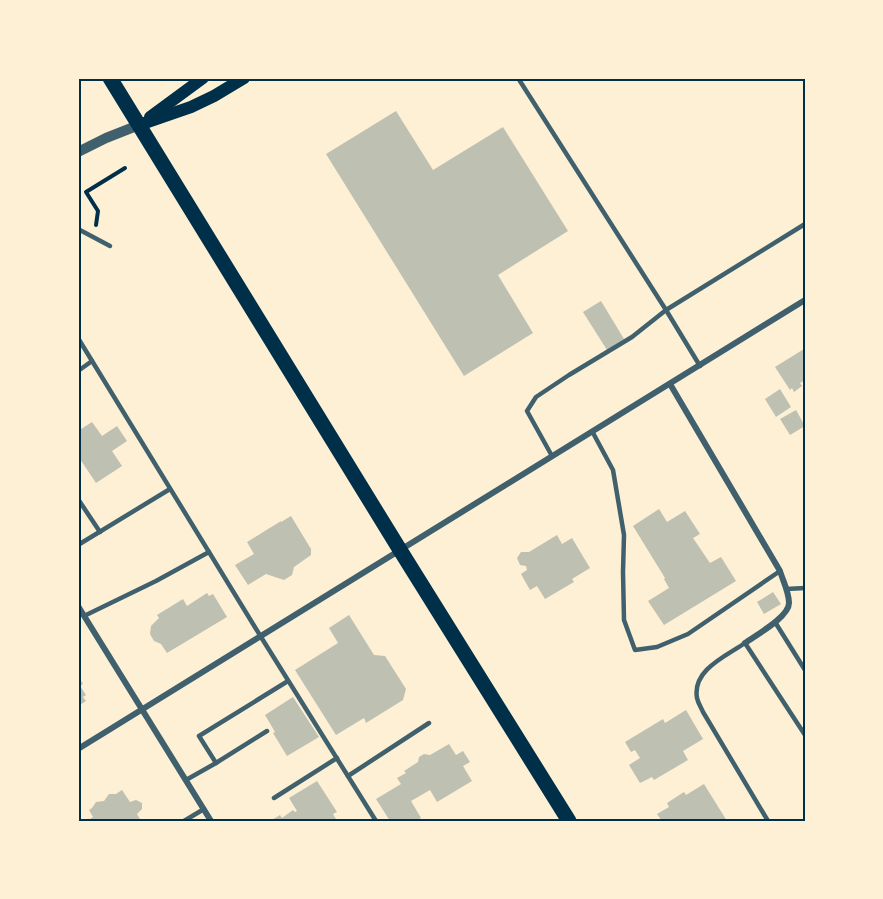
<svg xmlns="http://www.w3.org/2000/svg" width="883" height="899" font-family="Inter,sans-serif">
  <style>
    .building { fill: #bec0b2 }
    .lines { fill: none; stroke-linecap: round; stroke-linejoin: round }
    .path { stroke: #003049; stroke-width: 4 }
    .service { stroke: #3f606c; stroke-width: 4.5 }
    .minor { stroke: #3f606c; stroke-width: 6 }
    .tertiary { stroke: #3f606c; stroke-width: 10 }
    .secondary { stroke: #003049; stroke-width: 12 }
    .primary { stroke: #003049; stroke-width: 15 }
    .neatline { fill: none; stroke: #003049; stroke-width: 2 }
  </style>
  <rect width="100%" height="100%" fill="#fdf0d5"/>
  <!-- building -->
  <g class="building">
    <polygon points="396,111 433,170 503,127 568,231 498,275 533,333 464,376 326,154"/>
    <polygon points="601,301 624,339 607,350 583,312"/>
    <polygon points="804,349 805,351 805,380 800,383 802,386 794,392 792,388 790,390 775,367"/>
    <polygon points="780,389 791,407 776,417 765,399"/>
    <polygon points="796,410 805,426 790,435 780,419"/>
    <polygon points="92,422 102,436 117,426 127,441 112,451 122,466 96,483 78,456 78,431"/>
    <polygon points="659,509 667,522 685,511 700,534 693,538 710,563 721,557 736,581 664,625 648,601 669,588 664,579 665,578 633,526"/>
    <polygon points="291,516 311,549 311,555 294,567 292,575 284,580 266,574 248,585 235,565 254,554 247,542 281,521 281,522"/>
    <polygon points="557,535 562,544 572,538 590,568 572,579 574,582 545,599 537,586 530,590 521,574 527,570 526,566 520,565 517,558 521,552 529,552"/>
    <polygon points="773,592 781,604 764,614 757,602"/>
    <polygon points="207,593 209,596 213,594 227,617 167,653 161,644 154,641 150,634 151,626 159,618 157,615 183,599 187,606"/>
    <polygon points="349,615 374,655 385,656 406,689 403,700 366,723 364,718 336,735 295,670 338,643 329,628"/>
    <polygon points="78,676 83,684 80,686 86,695 83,697 86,701 78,706"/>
    <polygon points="293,697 319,737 287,756 273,733 275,732 265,715"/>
    <polygon points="686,710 703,739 683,751 688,760 654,780 652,777 640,783 629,765 640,758 635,750 631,752 625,742 663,719 665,723"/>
    <polygon points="449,744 456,755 463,751 470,762 463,766 472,781 437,802 430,790 411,801 421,818 416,821 390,821 376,799 401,784 397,778 406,773 404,771 418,762 419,757 424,754 430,755"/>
    <polygon points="317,781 337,812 333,814 337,821 270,821 280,815 282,818 293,810 295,812 297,811 289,798"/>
    <polygon points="704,784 727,821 662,821 657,814 669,807 667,803 684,792 686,795"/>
    <polygon points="122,790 130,802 136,800 142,803 142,809 137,814 141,821 91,821 90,819 93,817 89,810 92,808 96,802 104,801 109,794 116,794"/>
  </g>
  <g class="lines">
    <!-- path -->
    <polyline class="path" points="96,225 98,211 86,192 125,168"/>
    <!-- service -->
    <g class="service">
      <polyline points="518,78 666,310 632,337 569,375 536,397 527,411 552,456"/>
      <polyline points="78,229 110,246"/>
      <polyline points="78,338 261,637 376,821"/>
      <polyline points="700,366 666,310 805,224"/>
      <polyline points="78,371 92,361"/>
      <polyline points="592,431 613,470 624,535 623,572 624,620 635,650 657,647 688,634 780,571"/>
      <polyline points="78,499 100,532"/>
      <polyline points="78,545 170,489"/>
      <polyline points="786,589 805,588"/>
      <polyline points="84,616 156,581 209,552"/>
      <polyline points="775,622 805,670"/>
      <polyline points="216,763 267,731"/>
      <polyline points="348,776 429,723"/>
      <polyline points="186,780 216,763 199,736 288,681"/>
      <polyline points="274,798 337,758"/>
      <polyline points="184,821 204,809"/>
      <path d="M768,821l-65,-109c-2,-5 -5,-9 -6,-14 -5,-28 29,-42 48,-55l60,92"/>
    </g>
    <!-- minor -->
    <g class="minor">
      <path d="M670,384l110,187c3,10 9,21 9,32 0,14 -33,32 -44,40"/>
      <polyline points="78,606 211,821"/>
      <polyline points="78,749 805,300"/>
    </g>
    <!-- tertiary -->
    <polyline class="tertiary" points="78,152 106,138 139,125"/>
    <!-- secondary -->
    <g class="secondary">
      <polyline points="150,117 203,78"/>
      <polyline points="139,125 191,107 214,96 244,78"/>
    </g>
    <!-- primary -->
    <polyline class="primary" points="110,78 400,550 569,821"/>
  </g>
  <!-- border -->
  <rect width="883" height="899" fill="none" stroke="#fdf0d5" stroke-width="159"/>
  <rect x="80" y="80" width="724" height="740" class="neatline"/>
</svg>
